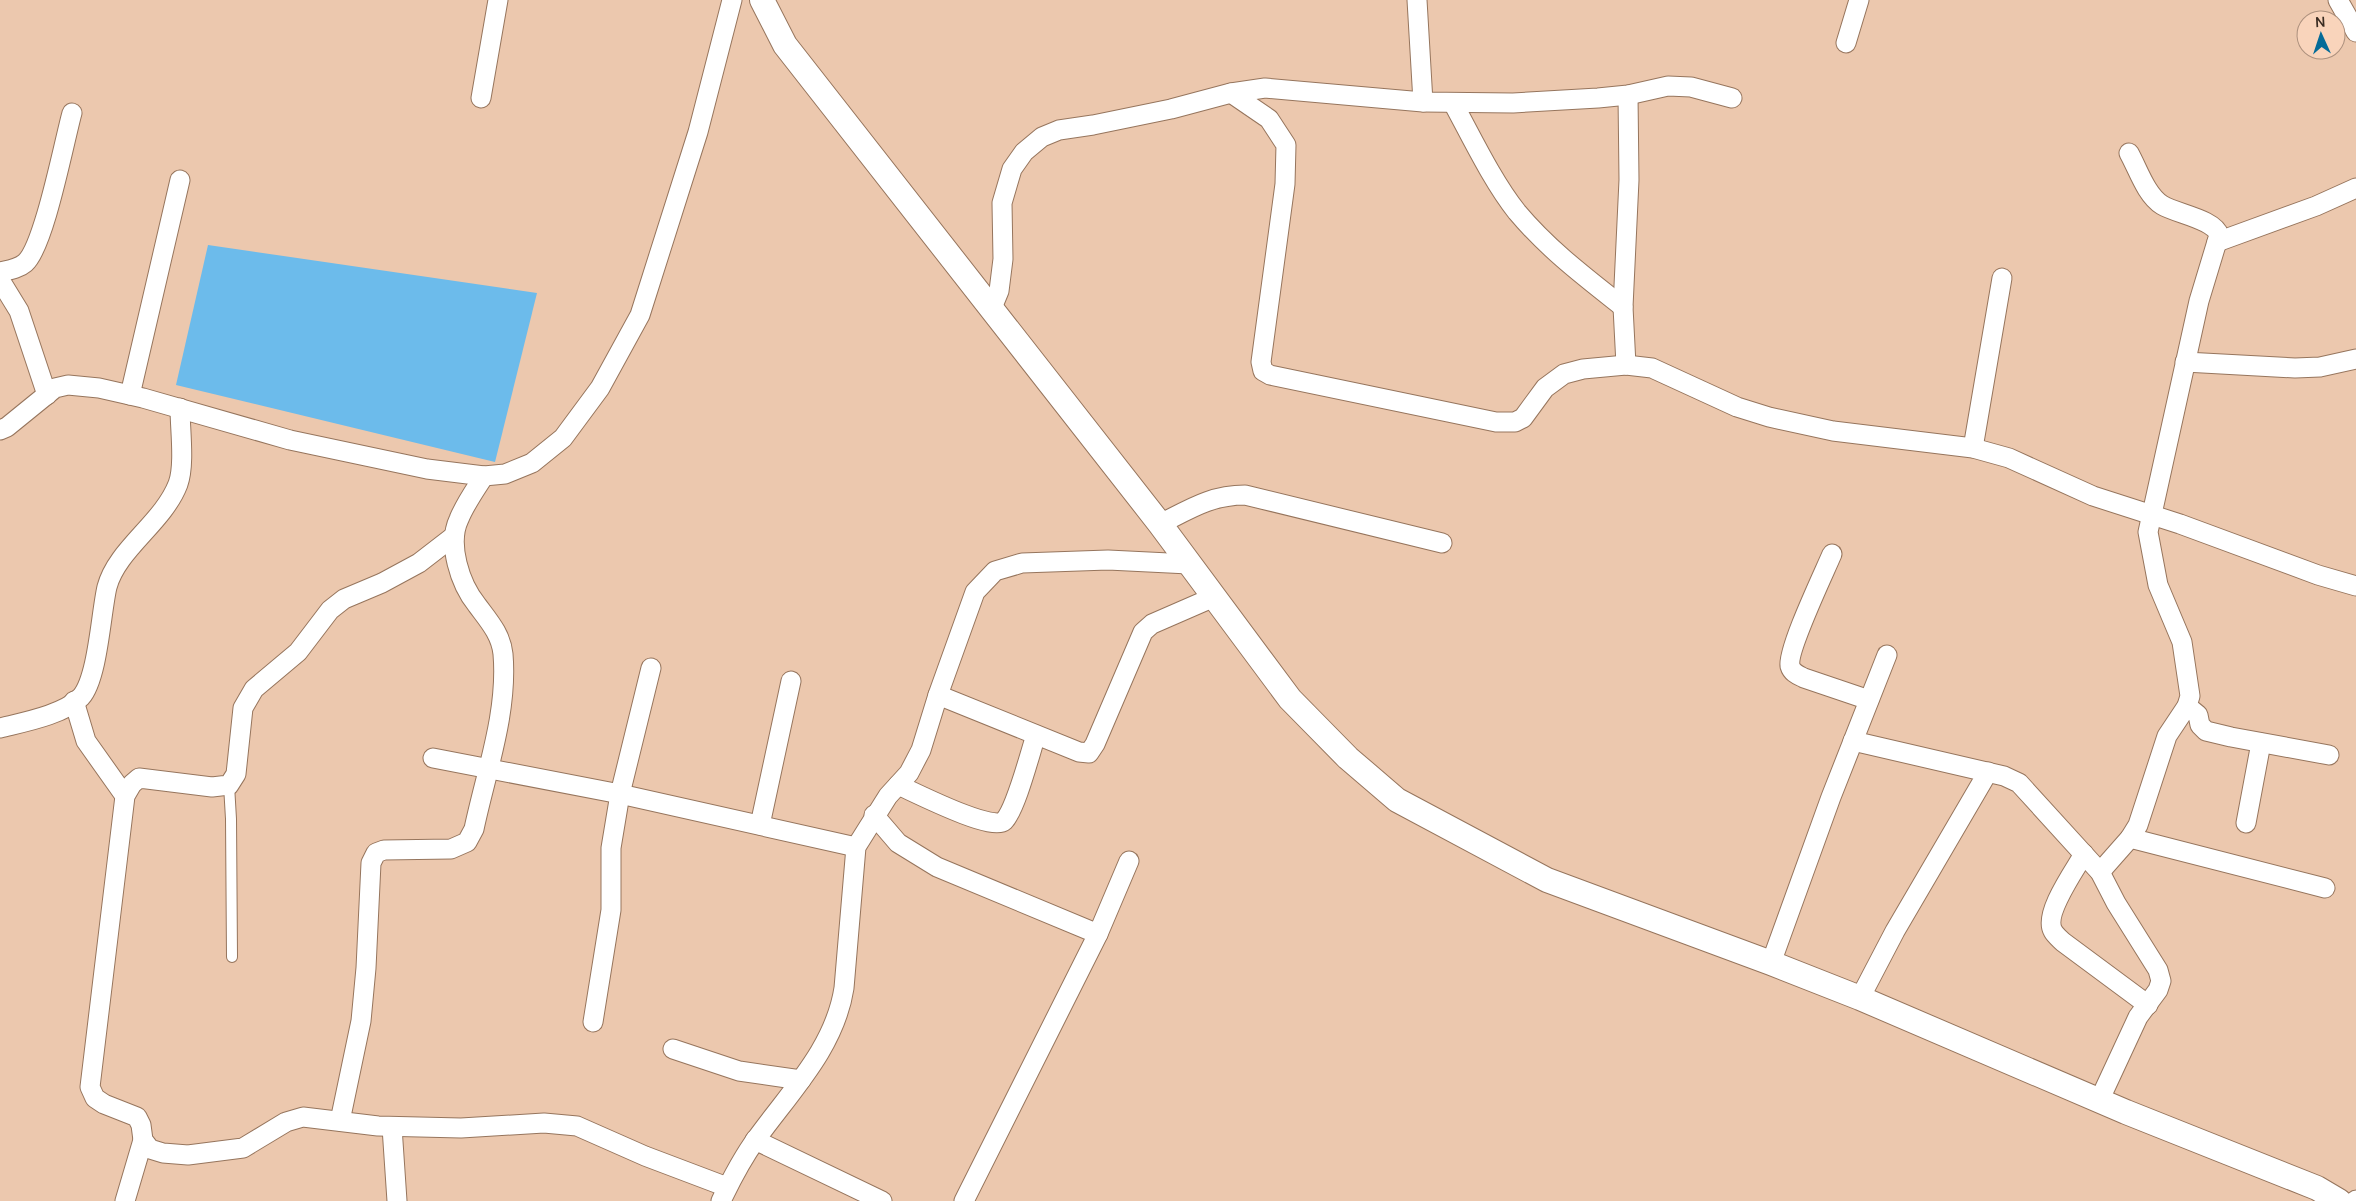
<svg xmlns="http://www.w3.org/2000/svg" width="2356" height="1201" font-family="Manrope,sans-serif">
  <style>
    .water { fill: #6cbbeb }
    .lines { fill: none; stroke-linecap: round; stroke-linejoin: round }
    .service-casing { stroke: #96755d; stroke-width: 12 }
    .minor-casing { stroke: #96755d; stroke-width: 21 }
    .tertiary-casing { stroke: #96755d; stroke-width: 26 }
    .service { stroke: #fff; stroke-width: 10 }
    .minor { stroke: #fff; stroke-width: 19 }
    .tertiary { stroke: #fff; stroke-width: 24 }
  </style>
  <rect width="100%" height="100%" fill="#ecc8ae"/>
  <!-- water -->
  <polygon class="water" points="208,245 537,293 495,462 176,385"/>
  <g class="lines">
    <defs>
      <polyline id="service" points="229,785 231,819 232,957"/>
      <g id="minor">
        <polyline points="1417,0 1423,102"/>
        <polyline points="2338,0 2356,32"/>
        <polyline points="1846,43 1859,0"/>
        <polyline points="1231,93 1269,119 1286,145 1285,184 1261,362 1263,371 1270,375 1496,422 1515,422 1523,418 1545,388 1564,374 1583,369 1626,365 1652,368 1737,407 1769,417 1833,431 1973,448 2009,458 2093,496 2180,524 2318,575 2356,586"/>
        <polyline points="481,98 498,0"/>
        <path d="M1453,103c19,35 40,79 64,109 31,37 68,65 106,95"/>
        <polyline points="2217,242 2316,206 2356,188"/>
        <path d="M0,272c9,-2 18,-3 25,-9 19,-16 39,-121 47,-150"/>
        <polyline points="0,280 19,311 47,395"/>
        <polyline points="992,308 999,291 1003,259 1002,203 1012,169 1024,152 1042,137 1059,130 1093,125 1171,109 1231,93 1265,88 1423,102 1513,103 1598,98 1628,95 1668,86 1691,87 1732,98"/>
        <polyline points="2185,362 2295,368 2320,367 2356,359"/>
        <polyline points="1626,365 1623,307 1629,180 1628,95"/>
        <polyline points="130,395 180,180"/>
        <polyline points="0,430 7,427 55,388 68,385 99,388 143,398 290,440 427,469 484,476 505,474 532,463 563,438 600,388 640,315 698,132 732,0"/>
        <polyline points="1973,448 2002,278"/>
        <path d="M1160,524c30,-15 51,-29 85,-29l197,48"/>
        <polyline points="454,536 419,563 382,583 344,599 330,610 298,652 254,689 243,708 236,774 229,785 212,787 139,778 132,784 125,796 90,1087 95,1098 104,1104 137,1117 141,1125 143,1140 150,1149 163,1153 188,1155 243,1148 286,1122 303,1117 378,1126 461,1128 544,1123 577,1126 645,1156 727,1187"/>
        <path d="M1832,554c-8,19 -45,96 -42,112 2,7 8,9 14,12l65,22"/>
        <polyline points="938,695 1079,752 1089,753 1095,744 1143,632 1152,624 1214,597"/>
        <polyline points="74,701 86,741 125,796"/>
        <polyline points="2187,706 2198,715 2200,725 2206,731 2231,737 2329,755"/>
        <path d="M0,728c24,-6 63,-13 81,-31 17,-19 20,-85 26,-110 10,-38 56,-64 71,-103 7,-19 2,-55 2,-76"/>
        <polyline points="1853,741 2004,776 2019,783 2100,872 2116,903 2158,970 2161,981 2158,990 2138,1017 2099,1101"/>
        <polyline points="433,758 620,794 856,847"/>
        <path d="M898,785c16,7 94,47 106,36 12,-12 26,-68 32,-86"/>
        <polyline points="874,815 898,843 937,867 1098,934"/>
        <polyline points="2246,823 2261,743"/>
        <polyline points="760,825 791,681"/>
        <polyline points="2130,838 2325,888"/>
        <path d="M2084,854c-9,16 -41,60 -31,77 2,4 7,8 10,11l85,63"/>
        <path d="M2100,872l30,-34 8,-13 29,-89 20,-30 3,-10 -8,-54 -24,-57 -10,-53 51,-231 20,-66c-5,-16 -42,-21 -57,-30 -16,-10 -24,-36 -33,-52"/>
        <polyline points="1771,963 1831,797 1887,655"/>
        <polyline points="1860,998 1895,931 1988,772"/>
        <polyline points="593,1022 611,910 611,848 620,794 651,668"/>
        <polyline points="673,1049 739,1071 801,1080"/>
        <path d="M340,1121l21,-100 5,-53 5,-105 5,-10 8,-3 67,-1 16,-7 7,-13c12,-57 34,-116 29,-175 -2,-20 -15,-34 -26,-49 -17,-21 -30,-61 -18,-86 6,-15 16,-29 25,-43"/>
        <polyline points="392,1127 397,1201"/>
        <polyline points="755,1140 882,1201"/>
        <polyline points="125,1201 143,1140"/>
        <path d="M721,1201c10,-21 22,-44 36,-63 34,-47 78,-91 87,-150l12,-141 32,-51 21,-23 12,-23 17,-55 37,-103 20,-21 27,-8 86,-3 81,4"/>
        <polyline points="964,1201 1098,934 1129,861"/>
        <polyline points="2356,1201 2356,1200"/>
      </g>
      <polyline id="tertiary" points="762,0 785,45 1160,524 1290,699 1348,758 1397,800 1547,880 1771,963 1860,998 2126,1112 2317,1188 2339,1201"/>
    </defs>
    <!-- service casing -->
    <use href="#service" class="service-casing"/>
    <!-- minor casing -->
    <use href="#minor" class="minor-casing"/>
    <!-- tertiary casing -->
    <use href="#tertiary" class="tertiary-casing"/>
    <!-- service -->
    <use href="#service" class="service"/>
    <!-- minor -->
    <use href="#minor" class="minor"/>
    <!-- tertiary -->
    <use href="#tertiary" class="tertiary"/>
  </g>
  <!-- north arrow -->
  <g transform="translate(2321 35) rotate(357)"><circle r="24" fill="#f9d4bb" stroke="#ad917e"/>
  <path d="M0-4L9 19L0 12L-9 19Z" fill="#046b98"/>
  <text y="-8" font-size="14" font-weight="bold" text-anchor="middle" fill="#3a2c22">N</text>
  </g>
</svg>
